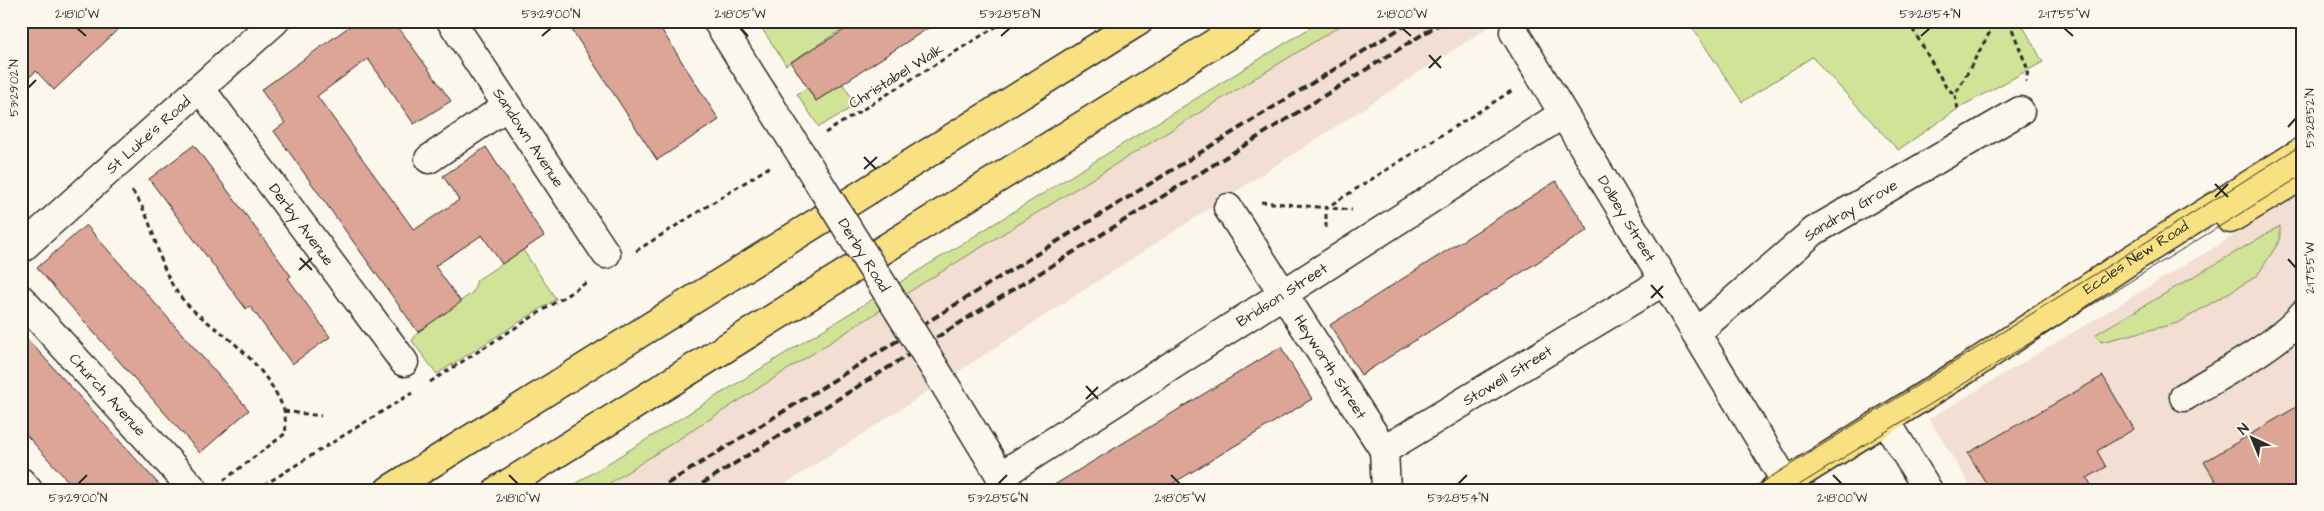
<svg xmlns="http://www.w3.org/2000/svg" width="2324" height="511" font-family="'Architects Daughter',sans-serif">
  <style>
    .built { fill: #f2ded2 }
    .green { fill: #d0e397; stroke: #7e8761 }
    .building { fill: #dca595; stroke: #2b2b2b }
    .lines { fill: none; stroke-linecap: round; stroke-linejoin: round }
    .minor-casing { stroke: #2b2b2b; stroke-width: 31 }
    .major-casing { stroke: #2b2b2b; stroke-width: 31 }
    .highway-casing { stroke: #2b2b2b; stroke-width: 31 }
    .path { stroke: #2b2b2b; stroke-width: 3; stroke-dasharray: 5 4; stroke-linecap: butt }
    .minor { stroke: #fbf7ec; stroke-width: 28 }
    .major { stroke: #f9e181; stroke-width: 28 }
    .highway { stroke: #f9e181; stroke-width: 28 }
    .tram { stroke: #2b2b2b; stroke-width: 1 }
    .rail { stroke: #2b2b2b; stroke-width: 4; stroke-dasharray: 8 4; stroke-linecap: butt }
    .minor-bridge-casing { stroke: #2b2b2b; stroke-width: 31; stroke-linecap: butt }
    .minor-bridge { stroke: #fbf7ec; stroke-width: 28 }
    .ticks { fill: none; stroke: #2b2b2b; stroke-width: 2 }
    .labels { text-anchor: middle; stroke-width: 4; stroke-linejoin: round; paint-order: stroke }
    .street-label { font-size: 15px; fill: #2b2b2b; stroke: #fbf7ec }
    .neatline { fill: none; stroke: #2b2b2b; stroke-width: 2 }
    .ticks-label { font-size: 12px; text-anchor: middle; fill: #2b2b2b }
  </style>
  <rect width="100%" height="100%" fill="#fbf7ec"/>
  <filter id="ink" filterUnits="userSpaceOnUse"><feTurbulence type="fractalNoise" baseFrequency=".02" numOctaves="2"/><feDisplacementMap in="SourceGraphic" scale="10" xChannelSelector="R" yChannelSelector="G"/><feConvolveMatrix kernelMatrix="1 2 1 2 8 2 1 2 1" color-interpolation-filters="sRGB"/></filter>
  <g filter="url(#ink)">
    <!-- built -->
    <g class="built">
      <polygon points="1348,21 1498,21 776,490 599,490 920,285"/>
      <polygon points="2303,194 2303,490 1973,490 1929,419"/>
    </g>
    <!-- green -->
    <g class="green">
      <polygon points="757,21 859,21 844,31 842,29 786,65"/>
      <polygon points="1321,21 1348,21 920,285 599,490 565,490"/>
      <polygon points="1688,21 2020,21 2043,62 1962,106 1898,150 1812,57 1742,102"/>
      <polygon points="843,84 856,105 819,127 797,94 807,88 816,101"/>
      <polygon points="2280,226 2280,240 2257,276 2178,323 2101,342 2096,334"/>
      <polygon points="523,250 556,299 437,374 412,341 418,332 473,292 477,280"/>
    </g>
    <!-- building -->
    <g class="building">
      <polygon points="21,21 127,21 54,90 36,71 21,85"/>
      <polygon points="357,21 394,21 451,101 414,124 368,59 317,96 414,230 459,200 443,176 486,147 544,236 502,264 482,235 435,266 461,302 418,332 274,131 285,123 261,90"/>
      <polygon points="566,21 656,21 719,120 657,160"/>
      <polygon points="859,21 939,21 816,101 791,62"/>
      <polygon points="194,145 291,276 288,278 330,337 292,364 250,306 246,309 149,179"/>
      <polygon points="1556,181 1588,230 1361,375 1330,325"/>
      <polygon points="86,225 249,410 200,453 37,268"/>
      <polygon points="21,332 164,490 76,490 21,429"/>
      <polygon points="1281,347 1312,399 1162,490 1046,490"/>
      <polygon points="2103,376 2134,429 2097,451 2106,467 2087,478 2094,490 1990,490 1968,453"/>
      <polygon points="2303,403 2303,490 2221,490 2204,462"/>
    </g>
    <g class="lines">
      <defs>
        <g id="minor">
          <path id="s1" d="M451,21l155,233"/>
          <polyline points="717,21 801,154"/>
          <path id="s2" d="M1514,32l272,450"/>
          <path id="s3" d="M200,88l204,274"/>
          <polyline points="429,159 507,106"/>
          <path id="s4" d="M1228,208l156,242"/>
          <path id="s5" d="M21,249l254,-228"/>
          <path id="s6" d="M21,299l173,191"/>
          <path id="s7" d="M1696,333l118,-102 206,-120"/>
          <polyline points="942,380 1009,490"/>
          <path d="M2184,397c32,-20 98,-54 119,-83"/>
          <polyline points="1886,421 1928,490"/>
          <path id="s8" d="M1000,476l563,-362"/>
          <polyline points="21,482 28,490"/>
          <path id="s9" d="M1386,490l-2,-40 280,-169"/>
        </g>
        <g id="major">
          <polyline points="2230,219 2303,175"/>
          <path id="s10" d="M1774,490l196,-123 165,-110 168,-106"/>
        </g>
        <g id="highway">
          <polyline points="389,490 1139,21"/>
          <polyline points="498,490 1250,21"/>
        </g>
      </defs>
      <!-- minor casing -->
      <use href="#minor" class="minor-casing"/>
      <!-- major casing -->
      <use href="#major" class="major-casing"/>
      <!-- highway casing -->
      <use href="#highway" class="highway-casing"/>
      <!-- path -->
      <g class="path">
        <polyline points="1908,21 1946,87 1955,95"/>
        <polyline points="2009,21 2028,70 2026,82"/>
        <polyline points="1958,109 1955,95 1996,21"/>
        <polyline points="825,133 1005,21"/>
        <path d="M132,191c24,30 23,70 45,101 11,16 29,29 45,41 25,20 50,46 62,77 2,7 1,16 2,23l-62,47"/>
        <polyline points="1261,202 1352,210"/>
        <polyline points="1326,228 1326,208 1513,90"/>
        <polyline points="636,251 771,166"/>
        <polyline points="430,382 589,281"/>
        <polyline points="284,411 321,416"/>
        <polyline points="256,490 412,393"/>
      </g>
      <!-- minor -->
      <use href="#minor" class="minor"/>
      <!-- major -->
      <use href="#major" class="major"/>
      <!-- highway -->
      <use href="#highway" class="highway"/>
      <!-- tram -->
      <g class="tram">
        <polyline points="1750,490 2303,144"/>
        <polyline points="1791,490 2303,175"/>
      </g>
      <!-- rail -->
      <g class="rail">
        <polyline points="657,490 1412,21"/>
        <polyline points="692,490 1444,21"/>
      </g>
      <defs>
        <g id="minor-bridge">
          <path id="s11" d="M801,154l141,226"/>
        </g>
      </defs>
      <!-- minor-bridge casing -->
      <use href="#minor-bridge" class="minor-bridge-casing"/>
      <!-- minor-bridge -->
      <use href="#minor-bridge" class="minor-bridge"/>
    </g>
  </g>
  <!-- ticks -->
  <path class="ticks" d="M77,28l9,8M740,28l8,8M1402,28l9,8M2064,28l9,8M542,36l9,-8M1001,36l9,-8M1921,36l9,-8M1429,55l12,13M1429,68l12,-12M28,88l8,-8M2288,127l8,-9M864,157l12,12M864,169l13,-12M2215,184l13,13M2215,197l13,-13M300,258l12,12M2288,259l8,9M299,270l13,-12M1651,285l12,13M1651,298l12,-12M1086,386l12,13M1086,399l12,-12M509,475l9,9M1171,475l9,9M1833,475l9,9M78,484l9,-9M998,484l9,-9M1458,484l9,-9"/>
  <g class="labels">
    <!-- street labels -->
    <g class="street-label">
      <text transform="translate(896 76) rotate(-32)" y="5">Christabel Walk</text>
      <text dy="5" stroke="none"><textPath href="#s5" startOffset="171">St Luke's Road</textPath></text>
      <text dy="5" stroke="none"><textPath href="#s1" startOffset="140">Sandown Avenue</textPath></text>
      <text dy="5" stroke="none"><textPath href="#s7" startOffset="198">Sandray Grove</textPath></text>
      <text dy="5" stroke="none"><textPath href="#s2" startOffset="218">Dolbey Street</textPath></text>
      <text dy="5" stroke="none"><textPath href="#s3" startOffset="170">Derby Avenue</textPath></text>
      <text dy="5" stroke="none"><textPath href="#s11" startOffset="119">Derby Road</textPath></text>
      <text dy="5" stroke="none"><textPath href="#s10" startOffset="430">Eccles New Road</textPath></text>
      <text dy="5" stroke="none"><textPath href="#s8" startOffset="335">Bridson Street</textPath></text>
      <text dy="5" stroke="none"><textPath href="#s4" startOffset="189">Heyworth Street</textPath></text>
      <text dy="5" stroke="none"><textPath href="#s9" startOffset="184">Stowell Street</textPath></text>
      <text dy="5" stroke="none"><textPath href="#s6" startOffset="129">Church Avenue</textPath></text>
    </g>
  </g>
  <!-- margin -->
  <rect width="2324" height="511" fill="none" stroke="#fbf7ec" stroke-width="55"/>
  <!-- north arrow -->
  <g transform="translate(2252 438) rotate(316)" stroke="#fbf7ec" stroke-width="4" paint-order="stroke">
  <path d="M0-4L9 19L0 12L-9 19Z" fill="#2b2b2b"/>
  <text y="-8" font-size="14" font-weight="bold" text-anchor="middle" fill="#2b2b2b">N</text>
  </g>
  <rect x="28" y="28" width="2268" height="456" class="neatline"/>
  <g class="ticks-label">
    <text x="77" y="18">2°18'10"W</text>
    <text x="551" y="18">53°29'00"N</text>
    <text x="740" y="18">2°18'05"W</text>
    <text x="1010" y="18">53°28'58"N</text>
    <text x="1402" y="18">2°18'00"W</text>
    <text x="1930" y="18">53°28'54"N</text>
    <text x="2064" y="18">2°17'55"W</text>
    <text transform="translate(14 88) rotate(-90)" y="4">53°29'02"N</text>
    <text transform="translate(2310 118) rotate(-90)" y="4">53°28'52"N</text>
    <text transform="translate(2310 268) rotate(-90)" y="4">2°17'55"W</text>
    <text x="78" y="502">53°29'00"N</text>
    <text x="518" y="502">2°18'10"W</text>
    <text x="998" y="502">53°28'56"N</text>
    <text x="1180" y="502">2°18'05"W</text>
    <text x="1458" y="502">53°28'54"N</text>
    <text x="1842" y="502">2°18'00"W</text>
  </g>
</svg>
